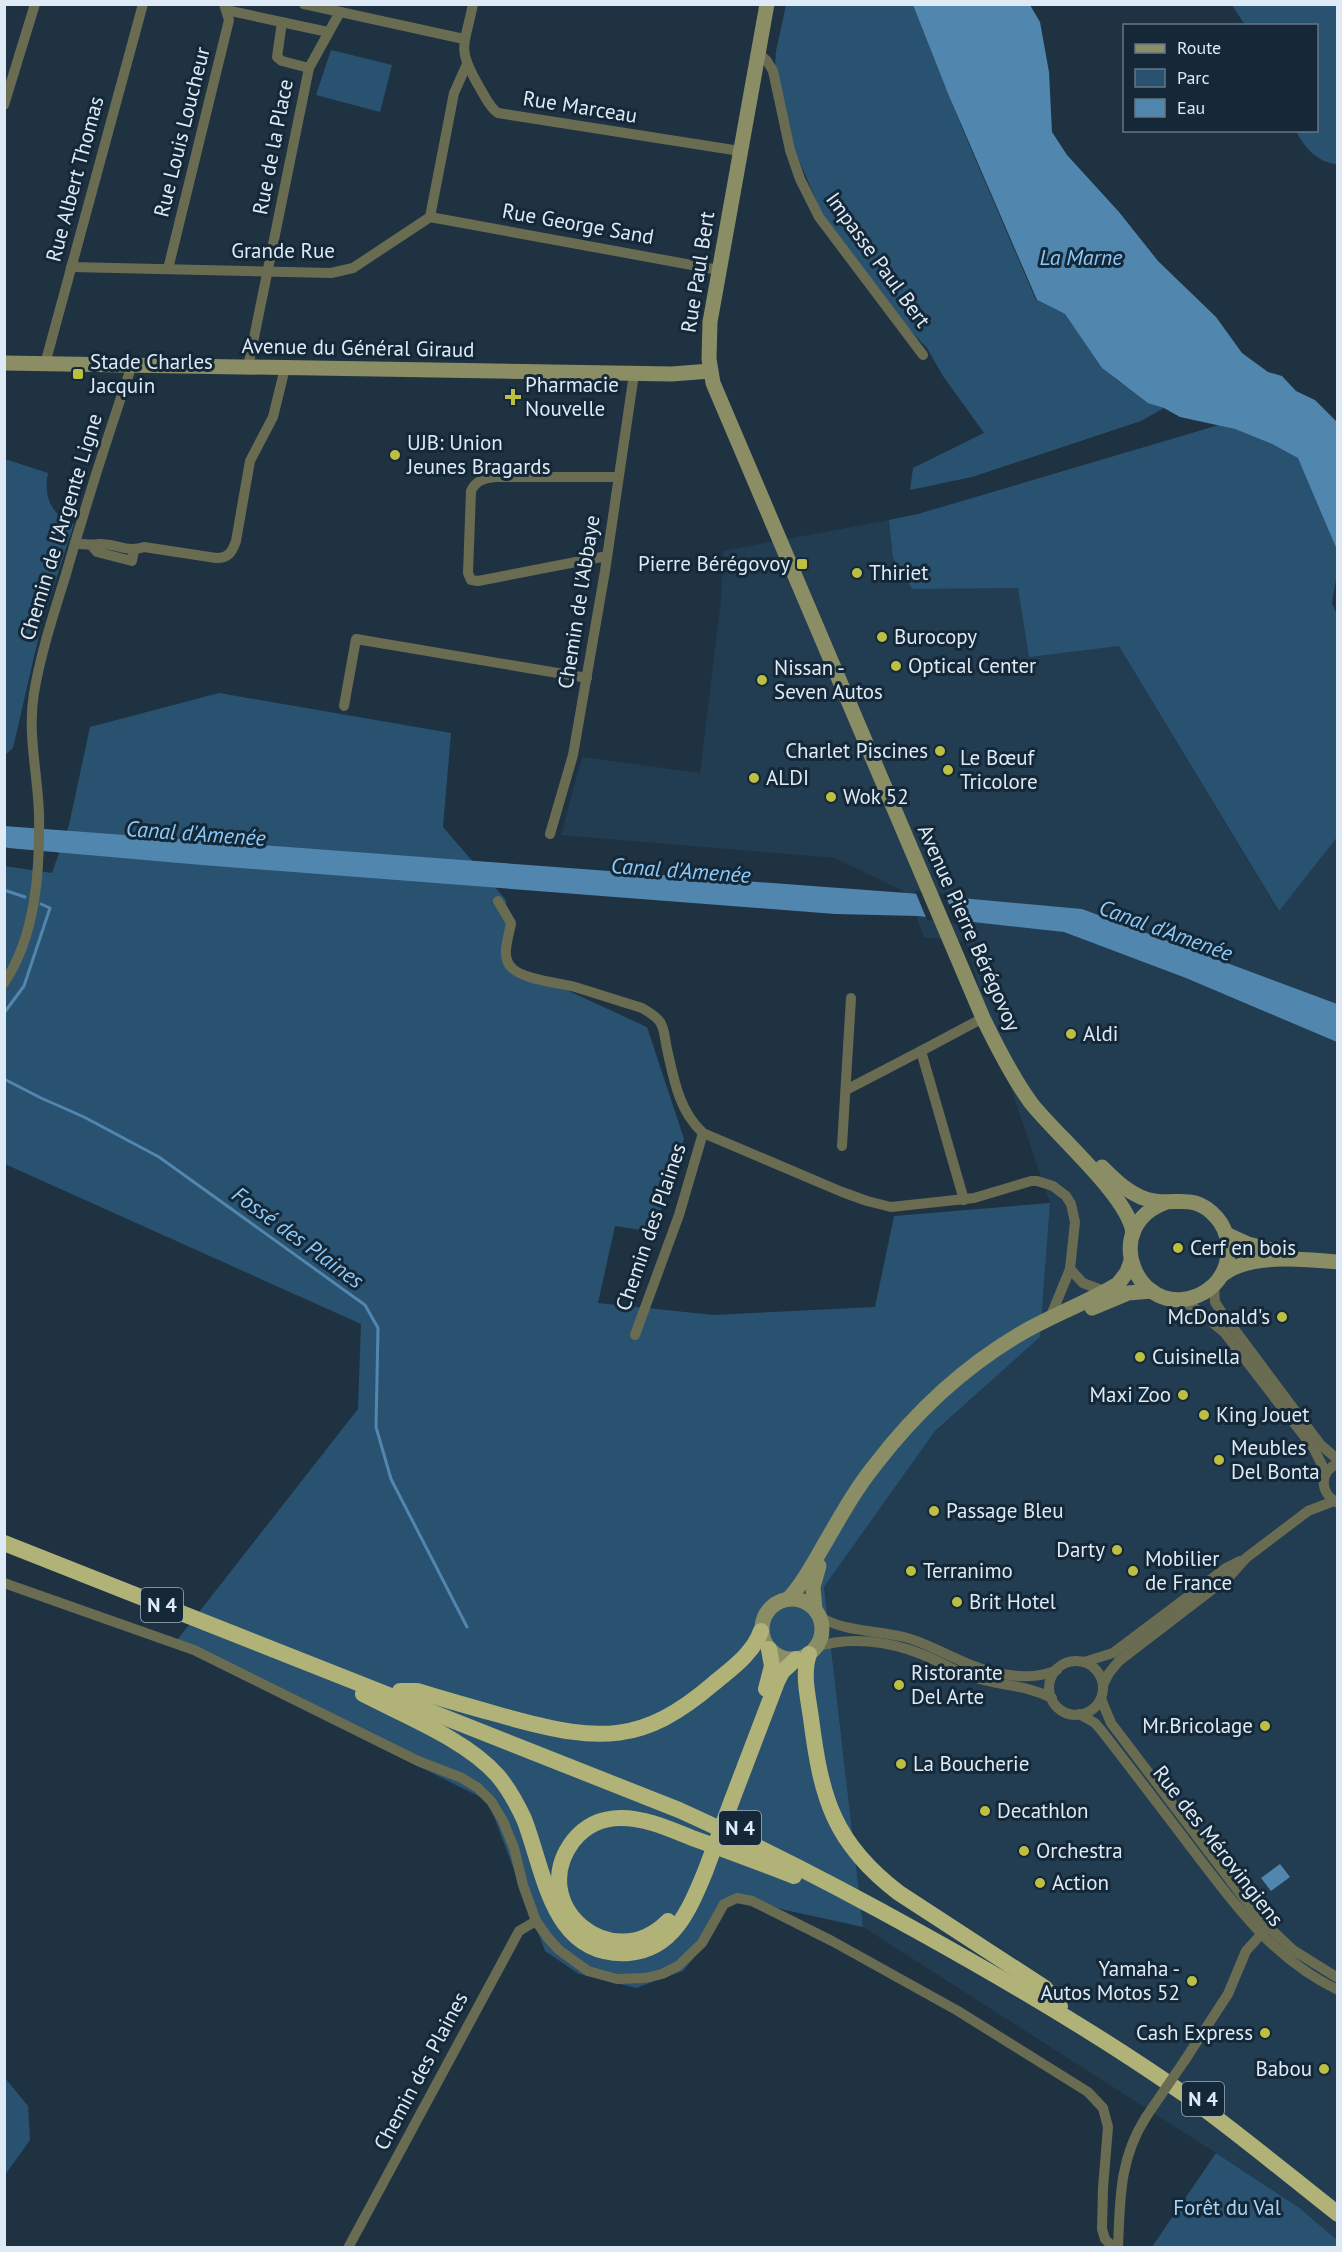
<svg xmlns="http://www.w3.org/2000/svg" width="1342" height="2252" font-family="'PT Sans',sans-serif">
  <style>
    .built { fill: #223d51 }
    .green { fill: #295271 }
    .water { fill: #5186ae }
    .pier { fill: #1e3242 }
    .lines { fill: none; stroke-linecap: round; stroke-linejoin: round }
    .stream { stroke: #5186ae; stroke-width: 3 }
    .minor { stroke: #6a6c52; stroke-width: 10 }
    .secondary { stroke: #8b8d64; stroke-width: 15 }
    .trunk { stroke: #b0b278; stroke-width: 16 }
    .minor-bridge { stroke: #6a6c52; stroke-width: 10 }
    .trunk-bridge { stroke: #b0b278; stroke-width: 16 }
    .poi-dot { fill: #bdbf43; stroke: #142838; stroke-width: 2 }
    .labels { text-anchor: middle; stroke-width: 6; stroke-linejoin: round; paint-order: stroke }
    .shield { fill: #142838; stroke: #a1b0bc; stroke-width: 1.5 }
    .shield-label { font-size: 20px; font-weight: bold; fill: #deeaf5 }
    .street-label { font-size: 21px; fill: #deeaf5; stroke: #142838 }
    .poi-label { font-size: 21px; fill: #deeaf5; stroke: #142838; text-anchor: start }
    .park-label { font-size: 21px; fill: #a8d4f8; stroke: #142838 }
    .water-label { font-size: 22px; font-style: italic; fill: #8ecaf9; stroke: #142838 }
  </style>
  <rect width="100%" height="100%" fill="#1e3242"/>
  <!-- built -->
  <polygon class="built" points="889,520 893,558 912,589 1018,587 1119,645 1278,911 1337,836 1337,2240 1301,2209 1216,2153 863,1927 824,1587 935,1431 1040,1337 1050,1203 991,1030 966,942 924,937 907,893 835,858 561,835 582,757 700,773 721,600 723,551"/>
  <!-- green -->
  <g class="green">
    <polygon points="786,5 913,5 962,128 1036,300 1065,314 1102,367 1118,381 1164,408 1141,421 972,477 910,490 913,468 984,433 943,376 927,348 909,329 822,214 795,151 775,66 776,51"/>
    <path d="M1232,5h105v159c-19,-1 -33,-17 -41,-33l20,-1v-104l-71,-1z"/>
    <polygon points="331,50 392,65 380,112 316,95"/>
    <polygon points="1219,425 1235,429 1272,444 1299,458 1337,550 1337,573 1332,603 1338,617 1338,836 1279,911 1119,646 1029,657 1018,588 912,589 893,558 889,520 918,514"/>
    <path d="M5,459l43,14c-5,22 3,43 26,51l-32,98 -29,126 -8,7z"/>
    <polygon points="219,693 451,733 443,827 506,900 510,964 647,1027 684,1139 654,1232 615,1226 598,1303 714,1315 875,1307 894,1216 1050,1203 1040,1337 935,1431 824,1587 863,1927 730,1898 703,1947 683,1971 636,1988 579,1974 545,1951 488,1801 174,1644 358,1409 361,1324 5,1164 4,866 52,873 69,825 90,727"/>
    <polygon points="5,2078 28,2106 30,2140 5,2175"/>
    <polygon points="1216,2153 1301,2209 1337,2240 1337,2247 1152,2247"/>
  </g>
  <!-- water -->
  <g class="water">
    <polygon points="913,5 1030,5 1040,22 1049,72 1052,132 1067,155 1119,212 1158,261 1216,317 1242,353 1268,372 1282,376 1296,391 1315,400 1337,422 1337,550 1298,458 1272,444 1235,429 1180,417 1164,408 1148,403 1102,368 1065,314 1037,300 949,96"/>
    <polygon points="4,826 907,893 1082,909 1337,1004 1337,1042 1186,978 1064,932 918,916 835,914 202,865 8,848 5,847"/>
    <polygon points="1280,1864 1290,1877 1271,1891 1261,1878"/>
  </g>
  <!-- pier -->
  <polygon class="pier" points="915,891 945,894 957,924 927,920"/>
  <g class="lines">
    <!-- stream -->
    <g class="stream">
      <polyline points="4,890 25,897"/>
      <polyline points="4,1013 24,986 50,908 41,904"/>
      <polyline points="4,1079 41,1098 84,1117 159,1157 365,1305 378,1328 376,1427 391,1479 467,1627"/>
    </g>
    <!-- minor -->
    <g class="minor">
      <polyline points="304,4 464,39"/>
      <path d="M473,4c-9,45 -17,43 8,86 5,8 9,18 17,23l242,38"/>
      <polyline points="226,10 328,32"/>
      <polyline points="282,22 277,57 282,61 309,68"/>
      <polyline points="758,52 767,61 773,71 790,150 800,179 819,217 923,355"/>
      <polyline points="4,105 35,4"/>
      <polyline points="430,217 719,270"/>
      <polyline points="71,267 331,273 353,268 430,217 454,93 467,64"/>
      <polyline points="168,269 229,20 224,4"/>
      <polyline points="45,364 143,4"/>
      <polyline points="248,367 309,68 340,12"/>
      <path d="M75,543c9,2 15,2 24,1 17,-1 27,9 45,3l72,11c13,0 16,-6 20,-17l14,-80 23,-44 12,-49"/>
      <polyline points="92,546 97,552 132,561 134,550"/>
      <path d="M607,556l-129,25 -7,-1 -3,-7 3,-82c5,-11 14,-13 25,-14h122"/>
      <polyline points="344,706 356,639 587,678"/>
      <polyline points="550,834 573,755 605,571 634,374"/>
      <path d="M498,901l13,22c-2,14 -11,34 1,45 10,11 47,15 63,19 22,7 45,14 67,21 7,4 14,8 18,14 5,7 5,19 7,27 7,31 12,62 36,84l139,59 25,9 24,6 83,-9 57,-17h6l16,5 13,10 5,8 4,18 -5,47 -20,49"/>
      <path d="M4,983c32,-47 36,-113 35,-168 -1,-41 -12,-81 -5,-122 7,-41 20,-80 32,-119 20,-70 42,-139 66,-209"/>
      <polyline points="921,1051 983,1018"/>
      <polyline points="846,1090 921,1051 964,1200"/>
      <polyline points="842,1146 851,998"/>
      <polyline points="1070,1269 1083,1283 1104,1291"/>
      <polyline points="1214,1285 1215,1302 1220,1310 1320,1444 1338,1460"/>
      <polyline points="1178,1299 1193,1307 1224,1332 1314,1449 1326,1473"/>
      <polyline points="635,1335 679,1215 703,1133"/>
      <path d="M1338,1463c-19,9 -19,30 0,40"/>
      <polyline points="4,1583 194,1650 418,1761 462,1778 478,1788 491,1801 503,1821 514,1848 523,1885 536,1921 548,1938 559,1950 588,1971 617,1979 645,1978 662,1974 678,1966 702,1943 724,1904 737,1898 752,1901 832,1941 958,2011 1088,2092 1103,2108 1108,2127 1103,2188 1102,2229 1105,2239 1114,2248"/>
      <path d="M820,1617c25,15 55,13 84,20 18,4 34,14 51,21 29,14 71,26 102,12"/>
      <path d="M816,1647c33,-11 72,-6 105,7 18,7 35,18 55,24 26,8 51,7 76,20"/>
      <circle cx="1076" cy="1688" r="27"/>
      <polyline points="1084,1662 1113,1653 1226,1568 1240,1561"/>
      <polyline points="1103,1685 1109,1673 1119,1661 1231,1575 1246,1558 1308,1511 1334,1501"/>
      <polyline points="1101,1699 1111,1723 1258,1917 1293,1950 1338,1978"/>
      <path d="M1079,1714l16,9 6,7c32,41 64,83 95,124 41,54 79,106 142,136"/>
      <polyline points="1185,2060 1228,1994 1246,1951 1265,1930"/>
      <polyline points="348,2248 519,1931 536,1921"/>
      <path d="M1118,2248c2,-48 1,-89 28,-131"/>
    </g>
    <!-- secondary -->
    <g class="secondary">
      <path d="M767,4l-57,318 -1,37 4,24 270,635c14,29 29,59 48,85 25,32 98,94 102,130"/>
      <polyline points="4,363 672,374 710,371"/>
      <path d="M1102,1167c13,13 26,26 44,32 27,9 47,-9 71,19 11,13 14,31 9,47 -4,13 -14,24 -27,30 -61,27 -102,-69 -32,-93"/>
      <polyline points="1226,1234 1248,1244 1291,1255"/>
      <path d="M1222,1275c27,-22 82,-16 116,-13"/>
      <polyline points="1092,1308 1128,1293 1152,1291"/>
      <circle cx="792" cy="1629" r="30"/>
      <path d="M788,1599c14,-14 23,-32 33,-49 17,-29 33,-59 54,-85 39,-51 89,-98 145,-131 32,-19 67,-31 98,-50l9,-12 4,-11"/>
      <polyline points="815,1609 813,1587 819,1566"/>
    </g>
    <!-- trunk -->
    <g class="trunk">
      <path d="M4,1543l675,267c82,37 163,79 242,123 90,50 179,102 263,161 53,38 103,80 154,120"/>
      <path d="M809,1654c-7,20 -1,42 2,64 10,79 22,125 88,175l146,95 15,18"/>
      <polyline points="766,1689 772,1666 769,1649"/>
      <path d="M400,1691h17c32,10 65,19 97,28 85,23 129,25 199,-35 18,-15 40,-30 48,-53"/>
      <path d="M363,1694c42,22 104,46 135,82 11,13 19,28 26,43 21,53 27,139 105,134 45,-4 61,-45 76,-81"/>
      <polyline points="732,1800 777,1682 782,1672 796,1659"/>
      <path d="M668,1921c-56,57 -143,-16 -95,-80 12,-15 29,-23 48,-23 26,0 51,12 74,21 33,12 66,24 99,37"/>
    </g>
    <!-- minor-bridge -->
    <polyline class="minor-bridge" points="1146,2117 1185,2060"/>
    <!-- trunk-bridge -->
    <polyline class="trunk-bridge" points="705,1872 732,1800"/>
  </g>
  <!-- markers -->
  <g class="poi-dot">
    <rect x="72" y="368" width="12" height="12" rx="3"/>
    <path d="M510 388h6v6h6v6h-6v6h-6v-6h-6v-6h6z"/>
    <circle cx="395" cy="455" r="6"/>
    <rect x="796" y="558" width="12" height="12" rx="3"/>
    <circle cx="857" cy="573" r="6"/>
    <circle cx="882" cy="637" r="6"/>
    <circle cx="896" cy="666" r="6"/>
    <circle cx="762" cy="680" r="6"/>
    <circle cx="940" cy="751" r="6"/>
    <circle cx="948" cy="770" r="6"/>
    <circle cx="754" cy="778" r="6"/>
    <circle cx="831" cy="797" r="6"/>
    <circle cx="1071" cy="1034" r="6"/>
    <circle cx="1178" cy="1248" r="6"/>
    <circle cx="1282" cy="1317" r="6"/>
    <circle cx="1140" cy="1357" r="6"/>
    <circle cx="1183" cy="1395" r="6"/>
    <circle cx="1204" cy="1415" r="6"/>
    <circle cx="1219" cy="1460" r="6"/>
    <circle cx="934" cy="1511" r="6"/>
    <circle cx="1117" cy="1550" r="6"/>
    <circle cx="911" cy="1571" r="6"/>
    <circle cx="1133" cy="1571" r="6"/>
    <circle cx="957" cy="1602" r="6"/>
    <circle cx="899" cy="1685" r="6"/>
    <circle cx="1265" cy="1726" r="6"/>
    <circle cx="901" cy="1764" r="6"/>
    <circle cx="985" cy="1811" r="6"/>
    <circle cx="1024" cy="1851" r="6"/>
    <circle cx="1040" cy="1883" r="6"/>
    <circle cx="1192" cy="1981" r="6"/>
    <circle cx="1265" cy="2033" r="6"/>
    <circle cx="1324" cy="2069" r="6"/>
  </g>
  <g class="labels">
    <!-- shield labels -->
    <g class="shield">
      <rect x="141" y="1588" width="42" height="34" rx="4.5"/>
      <rect x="719" y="1811" width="42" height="34" rx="4.5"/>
      <rect x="1182" y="2082" width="42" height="34" rx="4.5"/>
    </g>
    <g class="shield-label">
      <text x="162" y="1612">N 4</text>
      <text x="740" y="1835">N 4</text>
      <text x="1203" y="2106">N 4</text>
    </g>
    <!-- street labels -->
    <g class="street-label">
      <text transform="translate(580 107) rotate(9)" y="7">Rue Marceau</text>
      <text transform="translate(182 132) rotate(-76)" y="7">Rue Louis Loucheur</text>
      <text transform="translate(273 147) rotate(-79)" y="7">Rue de la Place</text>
      <text transform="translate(75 179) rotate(-75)" y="7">Rue Albert Thomas</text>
      <text transform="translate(578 224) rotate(10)" y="7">Rue George Sand</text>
      <text x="283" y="258">Grande Rue</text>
      <text transform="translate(878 260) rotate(54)" y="7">Impasse Paul Bert</text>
      <text transform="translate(698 272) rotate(-81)" y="7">Rue Paul Bert</text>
      <text transform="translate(358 348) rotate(1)" y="7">Avenue du Général Giraud</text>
      <text transform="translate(61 527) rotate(-73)" y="7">Chemin de l'Argente Ligne</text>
      <text transform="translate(579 602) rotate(-81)" y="7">Chemin de l'Abbaye</text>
      <text transform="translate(969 928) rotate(66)" y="7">Avenue Pierre Bérégovoy</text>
      <text transform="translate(651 1227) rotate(-71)" y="7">Chemin des Plaines</text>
      <text transform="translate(1218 1846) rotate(52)" y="7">Rue des Mérovingiens</text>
      <text transform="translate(421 2071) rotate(-62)" y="7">Chemin des Plaines</text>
    </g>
    <!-- poi labels -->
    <g class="poi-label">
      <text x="90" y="369">Stade Charles<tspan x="90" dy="24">Jacquin</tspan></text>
      <text x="525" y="392">Pharmacie<tspan x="525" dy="24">Nouvelle</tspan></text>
      <text x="407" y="450">UJB: Union<tspan x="407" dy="24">Jeunes Bragards</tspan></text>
      <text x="790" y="571" text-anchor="end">Pierre Bérégovoy</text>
      <text x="869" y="580">Thiriet</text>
      <text x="894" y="644">Burocopy</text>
      <text x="908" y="673">Optical Center</text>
      <text x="774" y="675">Nissan -<tspan x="774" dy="24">Seven Autos</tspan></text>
      <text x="928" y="758" text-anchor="end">Charlet Piscines</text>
      <text x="960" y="765">Le Bœuf<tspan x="960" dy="24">Tricolore</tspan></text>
      <text x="766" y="785">ALDI</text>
      <text x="843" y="804">Wok 52</text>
      <text x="1083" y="1041">Aldi</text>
      <text x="1190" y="1255">Cerf en bois</text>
      <text x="1270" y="1324" text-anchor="end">McDonald's</text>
      <text x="1152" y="1364">Cuisinella</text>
      <text x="1171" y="1402" text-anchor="end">Maxi Zoo</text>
      <text x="1216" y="1422">King Jouet</text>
      <text x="1231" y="1455">Meubles<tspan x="1231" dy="24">Del Bonta</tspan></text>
      <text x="946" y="1518">Passage Bleu</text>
      <text x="1105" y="1557" text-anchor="end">Darty</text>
      <text x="1145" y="1566">Mobilier<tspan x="1145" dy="24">de France</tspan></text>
      <text x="923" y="1578">Terranimo</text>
      <text x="969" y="1609">Brit Hotel</text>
      <text x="911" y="1680">Ristorante<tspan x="911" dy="24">Del Arte</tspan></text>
      <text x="1253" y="1733" text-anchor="end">Mr.Bricolage</text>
      <text x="913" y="1771">La Boucherie</text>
      <text x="997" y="1818">Decathlon</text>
      <text x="1036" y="1858">Orchestra</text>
      <text x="1052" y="1890">Action</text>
      <text x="1180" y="1976" text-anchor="end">Yamaha -<tspan x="1180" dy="24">Autos Motos 52</tspan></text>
      <text x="1253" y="2040" text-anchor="end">Cash Express</text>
      <text x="1312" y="2076" text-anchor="end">Babou</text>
    </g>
    <!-- park labels -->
    <g class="park-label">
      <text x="1227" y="2215">Forêt du Val</text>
    </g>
    <!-- water labels -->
    <g class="water-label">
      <text x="1081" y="265">La Marne</text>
      <text transform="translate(196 833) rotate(4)" y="8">Canal d'Amenée</text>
      <text transform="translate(681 870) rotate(4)" y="8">Canal d'Amenée</text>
      <text transform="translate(1166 930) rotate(20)" y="8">Canal d'Amenée</text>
      <text transform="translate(298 1237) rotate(36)" y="8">Fossé des Plaines</text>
    </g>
  </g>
  <!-- border -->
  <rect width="1342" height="2252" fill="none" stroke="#deeaf5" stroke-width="12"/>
  <!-- legend -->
  <rect x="1123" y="24" width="195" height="108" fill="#142838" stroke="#657684" stroke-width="1.5"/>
  <rect x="1135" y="44" width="30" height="9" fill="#8b8d64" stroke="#657684" stroke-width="1.5"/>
  <text x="1177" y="54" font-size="18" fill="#deeaf5">Route</text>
  <rect x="1135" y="69" width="30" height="18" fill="#295271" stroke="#657684" stroke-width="1.5"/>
  <text x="1177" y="84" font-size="18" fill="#deeaf5">Parc</text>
  <rect x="1135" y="99" width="30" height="18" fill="#5186ae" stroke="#657684" stroke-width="1.5"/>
  <text x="1177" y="114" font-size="18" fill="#deeaf5">Eau</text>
</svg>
